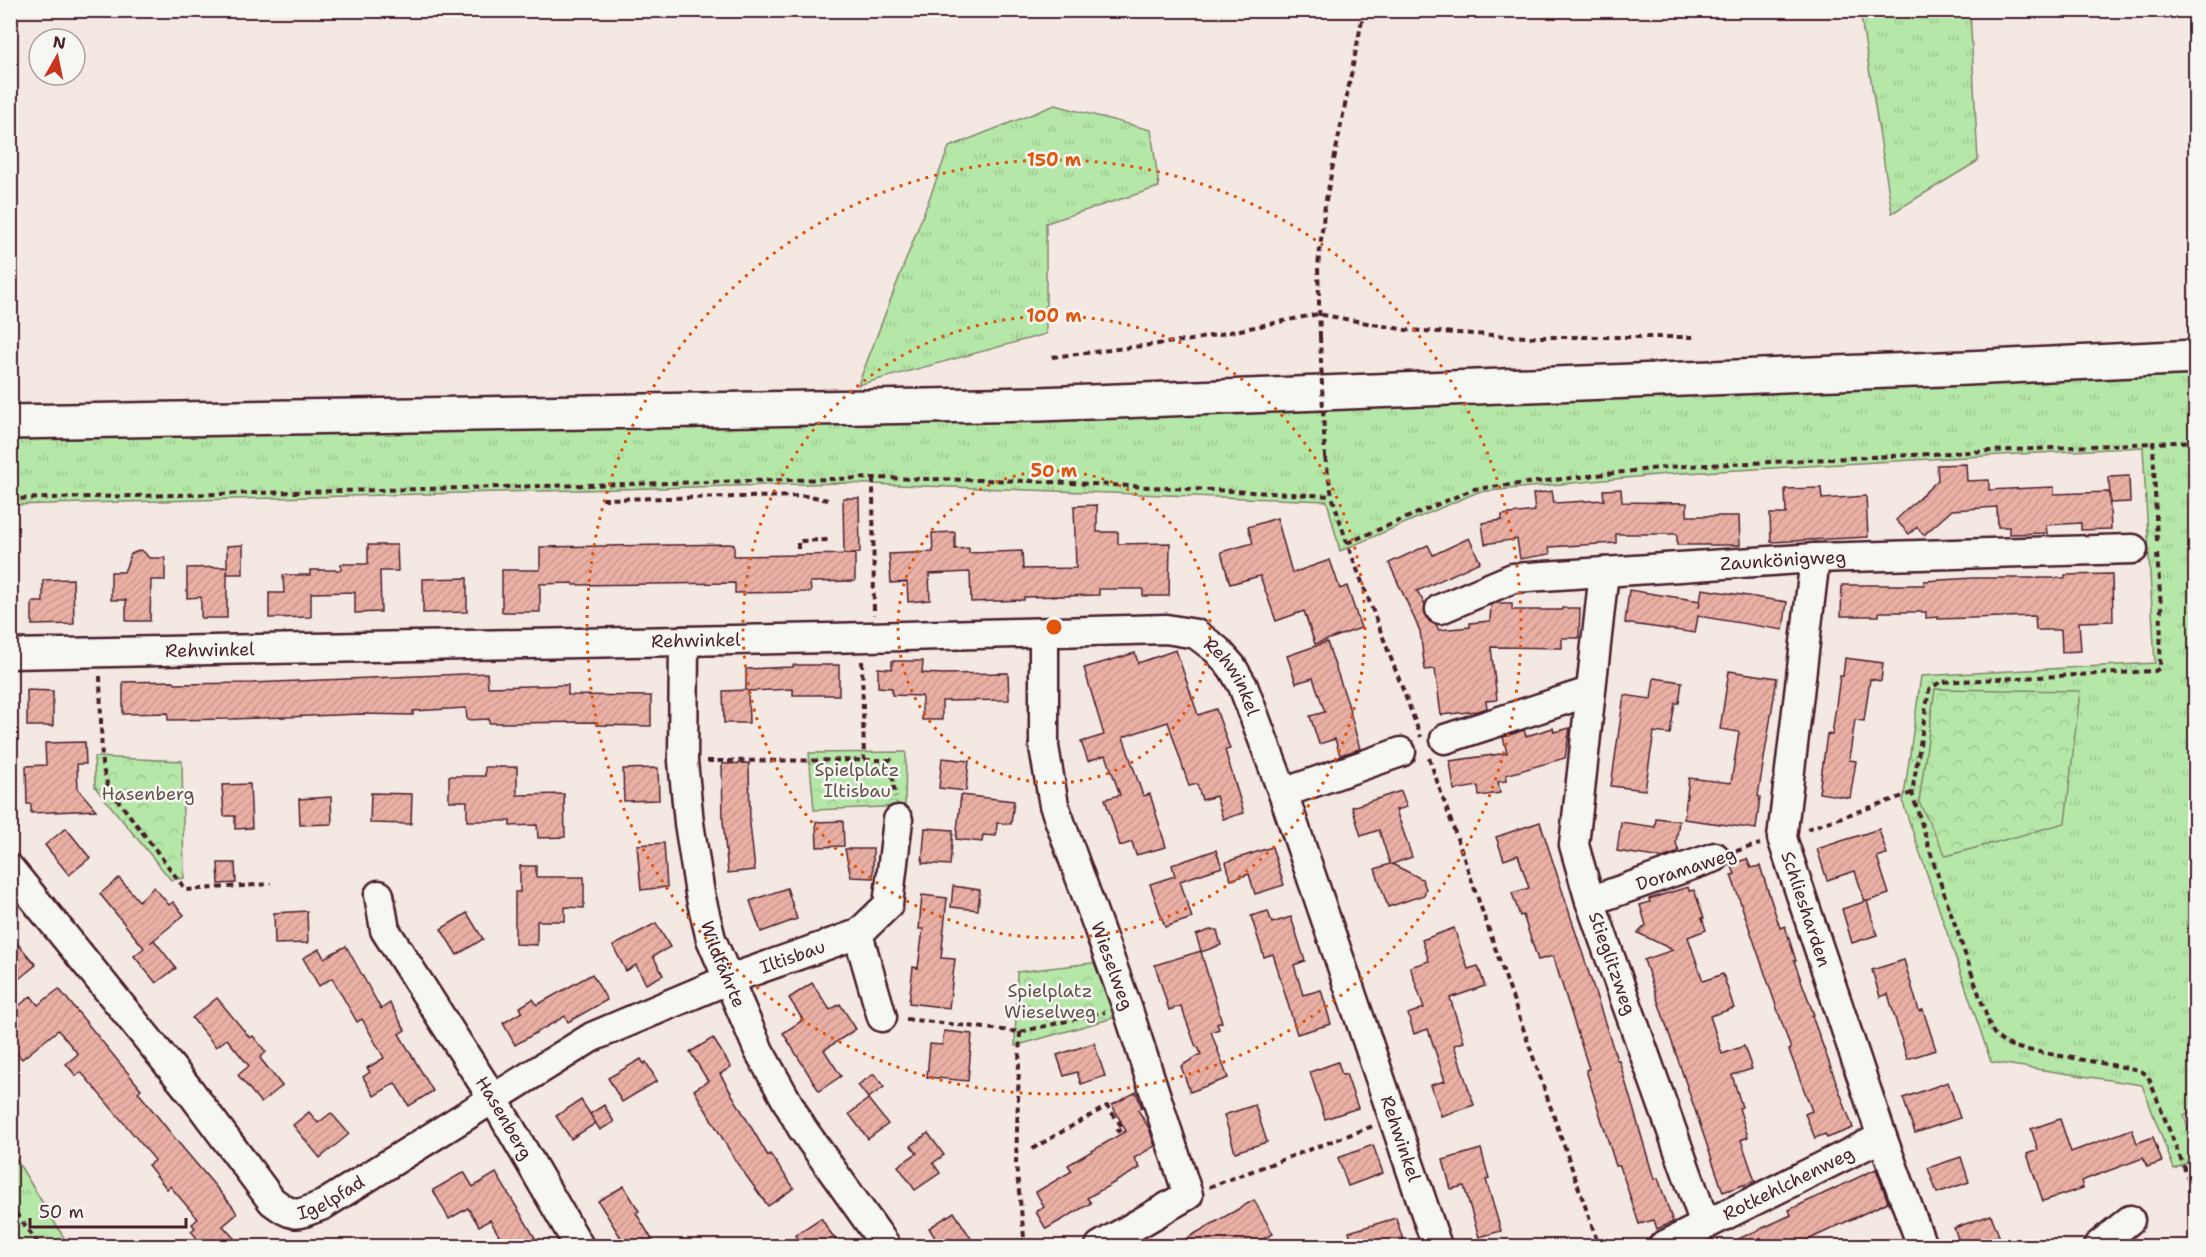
<svg xmlns="http://www.w3.org/2000/svg" width="2206" height="1257" font-family="'Shantell Sans',sans-serif">
  <style>
    .grass { fill: url(#grass-tufts); stroke: #80846a; stroke-width: 1.5 }
    .park { fill: url(#park-crowns); stroke: #80846a; stroke-width: 1.5 }
    .building { fill: url(#building-hatch); stroke: #4a1f2b; stroke-width: 1.5 }
    .lines { fill: none; stroke-linecap: round; stroke-linejoin: round }
    .minor-casing { stroke: #4a1f2b; stroke-width: 33 }
    .major-casing { stroke: #4a1f2b; stroke-width: 38 }
    .path { stroke: #4a1f2b; stroke-width: 4; stroke-dasharray: 6 4.5; stroke-linecap: butt }
    .minor { stroke: #f6f6f2; stroke-width: 28 }
    .major { stroke: #f6f6f2; stroke-width: 33 }
    .path-bridge { stroke: #4a1f2b; stroke-width: 4; stroke-dasharray: 6 4.5; stroke-linecap: butt }
    .ring { fill: none; stroke: #e0560e; stroke-width: 3; stroke-dasharray: 3 6 }
    .labels { text-anchor: middle; stroke-width: 5; stroke-linejoin: round; paint-order: stroke }
    .street-label { font-size: 18px; fill: #4a1f2b; stroke: #f6f6f2 }
    .park-label { font-size: 18px; fill: #65514a; stroke: #f6f6f2 }
    .centre { fill: #e0560e; stroke: #f6f6f2; stroke-width: 3 }
    .ring-label { font-size: 18px; text-anchor: middle; font-weight: bold; fill: #e0560e; stroke: #f6f6f2; stroke-width: 5; stroke-linejoin: round; paint-order: stroke }
  </style>
  <defs>
    <pattern id="grass-tufts" width="24" height="20" patternUnits="userSpaceOnUse" patternTransform="scale(1.5)"><rect width="24" height="20" fill="#b5e8a8"/><path d="M3 7l-1-3M5 7V3M7 7l1-3M15 17l-1-3M17 17v-4M19 17l1-3" fill="none" stroke="#9dc791"/></pattern>
    <pattern id="park-crowns" width="20" height="18" patternUnits="userSpaceOnUse" patternTransform="scale(1.5)"><rect width="20" height="18" fill="#b5e8a8"/><path d="M2 6a3 3 0 1 1 6 0M12 15a3 3 0 1 1 6 0" fill="none" stroke="#9dc791"/></pattern>
    <pattern id="building-hatch" width="6" height="6" patternUnits="userSpaceOnUse" patternTransform="scale(1.5)"><rect width="6" height="6" fill="#eab0a5"/><path d="M-1 1l2-2M0 6l6-6M5 7l2-2" fill="none" stroke="#ca978e"/></pattern>
  </defs>
  <rect width="100%" height="100%" fill="#f4e8e3"/>
  <filter id="ink" filterUnits="userSpaceOnUse"><feTurbulence type="fractalNoise" baseFrequency=".0167" numOctaves="2"/><feDisplacementMap in="SourceGraphic" scale="12" xChannelSelector="R" yChannelSelector="G"/><feConvolveMatrix kernelMatrix="1 2 1 2 8 2 1 2 1" color-interpolation-filters="sRGB"/></filter>
  <g filter="url(#ink)">
    <!-- grass -->
    <g class="grass">
      <polygon points="1860,11 1970,11 1978,161 1892,213"/>
      <polygon points="1055,105 1151,130 1159,187 1046,223 1046,334 858,385 949,147"/>
      <polygon points="2195,375 2196,1110 2184,1116 2195,1149 2195,1159 2174,1169 2142,1085 1991,1062 1903,803 1921,676 2155,663 2143,447 1667,474 1478,492 1340,551 1327,501 843,483 11,505 10,431 1307,411"/>
      <polygon points="10,1151 11,1151 69,1246 11,1246"/>
    </g>
    <!-- park -->
    <g class="park">
      <polygon points="1935,689 2080,691 2065,823 1946,856 1919,802"/>
      <polygon points="906,752 905,806 814,810 809,753"/>
      <polygon points="94,757 182,761 184,878 171,880 95,787"/>
      <polygon points="1100,962 1120,1016 1015,1046 1017,972"/>
    </g>
    <!-- building -->
    <g class="building">
      <polygon points="1966,464 1967,481 1989,480 1989,490 2054,487 2054,494 2109,492 2111,529 2081,530 2081,523 2046,525 2047,533 2009,534 2009,527 1998,527 1997,507 1952,510 1924,535 1917,527 1909,534 1896,520 1938,480 1937,465"/>
      <polygon points="2129,476 2130,502 2110,503 2109,477"/>
      <polygon points="1821,488 1822,499 1866,496 1868,537 1771,542 1770,514 1786,514 1785,489"/>
      <polygon points="1621,489 1622,502 1687,503 1687,516 1739,516 1740,545 1677,545 1677,534 1616,534 1616,543 1549,547 1550,554 1520,559 1517,539 1485,544 1482,523 1502,520 1502,515 1535,511 1533,494 1552,491 1554,503 1604,500 1603,490"/>
      <polygon points="843,498 859,498 860,553 844,554"/>
      <polygon points="1097,505 1097,532 1118,532 1118,544 1170,543 1169,596 1143,596 1143,589 1099,589 1099,595 1024,597 1024,600 971,602 970,572 929,574 930,600 908,602 907,582 891,583 889,554 933,552 932,533 955,532 955,549 969,548 969,553 1022,551 1023,569 1076,568 1074,506"/>
      <polygon points="1277,518 1292,573 1330,560 1340,589 1347,586 1361,628 1315,644 1304,611 1276,621 1260,576 1230,584 1221,552 1253,543 1248,527"/>
      <polygon points="1469,538 1480,562 1417,591 1425,604 1425,616 1430,622 1436,625 1439,630 1470,627 1470,623 1490,621 1491,605 1496,603 1512,603 1512,610 1562,610 1562,608 1580,608 1579,638 1562,638 1562,648 1491,647 1497,700 1486,701 1487,708 1478,711 1441,715 1435,669 1425,670 1420,631 1389,563 1428,545 1433,555"/>
      <polygon points="734,544 734,556 855,554 855,581 810,582 811,592 735,593 735,583 573,585 573,583 540,584 540,612 502,612 502,570 540,570 540,547"/>
      <polygon points="243,545 243,574 227,574 227,546"/>
      <polygon points="368,545 397,545 398,571 380,571 381,612 355,613 355,592 311,593 311,617 269,618 269,593 284,593 283,575 310,575 310,570 341,570 341,564 368,564"/>
      <polygon points="140,550 144,552 149,558 165,558 165,580 151,580 150,621 126,621 126,600 111,600 111,572 124,572 131,554"/>
      <polygon points="227,567 227,618 201,618 201,597 187,598 187,568"/>
      <polygon points="2112,574 2113,621 2079,622 2081,651 2062,652 2061,630 2036,630 2035,616 1938,619 1938,617 1926,618 1926,612 1879,612 1879,616 1841,616 1842,585 1924,585 1924,581 1974,578 2065,578 2065,575"/>
      <polygon points="467,578 467,612 423,613 423,579"/>
      <polygon points="73,579 74,624 32,625 32,602 43,602 43,580"/>
      <polygon points="1702,589 1787,602 1783,630 1698,616 1695,633 1625,623 1629,590 1700,601 1699,608"/>
      <polygon points="1327,642 1348,704 1360,749 1340,755 1335,739 1319,744 1310,716 1325,712 1313,678 1296,683 1287,656"/>
      <polygon points="1176,650 1198,715 1216,709 1230,749 1225,750 1244,813 1223,819 1216,796 1202,800 1197,784 1189,786 1168,722 1123,737 1143,796 1150,794 1166,847 1136,855 1132,842 1120,846 1105,799 1120,795 1106,755 1088,761 1081,742 1104,735 1084,668 1135,653 1138,663"/>
      <polygon points="1845,658 1883,663 1881,681 1870,679 1864,721 1855,720 1849,760 1856,761 1850,798 1819,793 1827,734 1832,735 1840,676 1843,676"/>
      <polygon points="892,661 923,661 922,673 942,674 1008,673 1009,700 942,701 942,720 922,720 922,696 892,695 892,688 878,687 878,668 892,669"/>
      <polygon points="793,665 839,665 839,695 793,695 793,689 748,691 749,723 724,723 723,691 746,690 746,669 793,667"/>
      <polygon points="1729,671 1777,678 1758,796 1760,797 1756,829 1684,819 1689,778 1731,783 1739,732 1720,729"/>
      <polygon points="487,673 488,687 568,685 568,695 651,696 651,726 596,725 596,722 489,723 489,719 467,720 466,708 413,711 413,715 361,714 232,719 168,720 168,713 123,714 123,682 174,681 175,684 252,683"/>
      <polygon points="1654,678 1682,682 1679,703 1675,703 1670,734 1654,732 1645,790 1611,786 1624,695 1651,699"/>
      <polygon points="27,690 53,691 53,726 27,726"/>
      <polygon points="1553,728 1554,732 1570,728 1565,758 1506,775 1506,781 1498,782 1500,793 1479,796 1478,786 1454,790 1450,761 1507,753 1503,737 1524,730 1526,736"/>
      <polygon points="85,742 86,764 77,764 78,789 96,810 31,813 31,804 27,804 26,766 46,765 45,743"/>
      <polygon points="942,758 969,761 966,791 939,788"/>
      <polygon points="749,763 750,824 755,870 728,873 723,821 722,764"/>
      <polygon points="485,767 517,767 517,795 564,794 565,837 538,838 537,825 510,826 510,821 467,821 467,801 449,801 449,776 485,776"/>
      <polygon points="658,768 659,800 624,801 623,769"/>
      <polygon points="250,784 252,828 235,829 235,816 224,816 222,785"/>
      <polygon points="1401,791 1407,807 1396,810 1412,857 1392,864 1422,879 1426,889 1424,895 1388,907 1375,869 1390,864 1379,830 1361,836 1352,807"/>
      <polygon points="371,793 412,794 411,824 370,823"/>
      <polygon points="961,795 1014,801 1011,824 997,823 996,836 983,835 982,842 956,839"/>
      <polygon points="331,797 332,824 300,825 299,799"/>
      <polygon points="1656,818 1679,821 1676,843 1679,852 1662,858 1617,851 1621,822 1655,827"/>
      <polygon points="843,821 844,846 817,847 816,822"/>
      <polygon points="1540,822 1617,1060 1619,1060 1654,1179 1658,1178 1673,1222 1657,1229 1654,1220 1639,1224 1620,1166 1616,1166 1586,1070 1589,1069 1553,956 1538,960 1523,915 1520,916 1512,893 1529,888 1518,855 1504,860 1496,837"/>
      <polygon points="66,828 90,858 69,875 45,845"/>
      <polygon points="925,828 953,830 950,865 922,863"/>
      <polygon points="1879,829 1887,854 1877,857 1889,894 1865,902 1855,871 1827,880 1817,849"/>
      <polygon points="664,843 667,887 641,890 637,845"/>
      <polygon points="1272,847 1284,885 1255,894 1249,874 1231,880 1226,862"/>
      <polygon points="845,849 873,849 873,878 851,877"/>
      <polygon points="1216,850 1222,867 1180,881 1192,918 1165,927 1150,884 1175,876 1172,865"/>
      <polygon points="1747,859 1751,868 1760,866 1780,928 1785,926 1796,961 1794,961 1814,1015 1812,1016 1853,1128 1827,1138 1825,1134 1815,1138 1805,1114 1812,1111 1789,1050 1791,1049 1731,875 1735,874 1731,864"/>
      <polygon points="218,863 235,863 236,883 219,884"/>
      <polygon points="520,866 536,866 536,877 584,877 584,908 565,907 565,921 537,921 537,945 515,944 515,892 520,892"/>
      <polygon points="119,878 139,901 154,887 169,905 173,902 184,915 150,943 154,940 176,968 156,983 134,956 144,948 100,894"/>
      <polygon points="953,886 980,890 978,910 951,907"/>
      <polygon points="1688,887 1689,891 1694,890 1704,918 1702,918 1706,930 1688,937 1703,981 1723,974 1734,1008 1710,1016 1722,1054 1744,1046 1752,1069 1732,1075 1742,1107 1739,1108 1748,1137 1741,1140 1755,1181 1723,1192 1644,960 1673,950 1638,933 1646,925 1640,905 1650,902 1649,899"/>
      <polygon points="787,888 797,919 761,932 750,901"/>
      <polygon points="922,895 947,898 941,958 955,959 949,1008 909,1003 913,967 918,968 923,929 919,929"/>
      <polygon points="1867,901 1877,935 1852,943 1842,909"/>
      <polygon points="307,911 308,943 275,944 274,913"/>
      <polygon points="1268,911 1272,923 1291,917 1305,961 1294,965 1303,995 1321,990 1331,1024 1297,1034 1273,954 1264,957 1251,916"/>
      <polygon points="467,913 483,939 457,955 441,929"/>
      <polygon points="656,923 670,947 653,956 663,975 646,984 636,965 626,971 613,946"/>
      <polygon points="1454,928 1468,969 1478,966 1485,986 1450,998 1464,1042 1454,1045 1474,1105 1441,1116 1431,1085 1445,1081 1428,1029 1414,1034 1408,1014 1424,1008 1410,967 1429,961 1422,940"/>
      <polygon points="1210,930 1217,930 1221,945 1201,952 1222,1022 1217,1024 1219,1029 1211,1032 1228,1078 1190,1092 1181,1066 1201,1054 1198,1047 1196,1047 1181,1006 1169,1010 1155,965 1201,951 1196,935"/>
      <polygon points="10,935 36,965 10,986"/>
      <polygon points="346,946 381,1009 390,1003 405,1030 399,1034 433,1091 409,1106 395,1083 374,1096 363,1077 370,1072 367,1068 384,1058 362,1019 357,1022 332,978 319,986 303,958 319,949 324,958"/>
      <polygon points="1904,960 1919,1011 1923,1010 1936,1050 1907,1059 1888,994 1880,997 1872,970"/>
      <polygon points="592,974 607,1000 568,1022 565,1016 515,1045 503,1023 522,1012 520,1007 533,999 537,1005"/>
      <polygon points="812,983 830,1010 840,1004 856,1029 824,1050 841,1076 819,1091 783,1033 803,1020 789,998"/>
      <polygon points="59,989 141,1089 138,1092 177,1141 233,1207 237,1214 223,1226 241,1246 203,1246 191,1231 195,1228 192,1224 198,1219 170,1186 167,1189 148,1165 155,1160 81,1072 76,1076 66,1064 78,1054 58,1030 22,1059 10,1046 10,1013 31,996 38,1005"/>
      <polygon points="217,998 250,1038 253,1036 266,1052 260,1058 282,1086 261,1103 238,1075 249,1066 227,1039 216,1047 192,1018"/>
      <polygon points="944,1031 972,1034 968,1081 927,1077 930,1044 942,1045"/>
      <polygon points="713,1038 731,1067 720,1074 768,1156 770,1154 794,1188 768,1206 737,1163 694,1090 708,1081 690,1052"/>
      <polygon points="1094,1043 1105,1076 1081,1084 1077,1072 1064,1076 1057,1055"/>
      <polygon points="641,1059 644,1064 646,1062 657,1081 622,1102 608,1078"/>
      <polygon points="1338,1062 1342,1075 1346,1074 1358,1108 1325,1119 1310,1072"/>
      <polygon points="874,1074 884,1087 868,1098 858,1085"/>
      <polygon points="1948,1082 1960,1118 1915,1133 1903,1098"/>
      <polygon points="1136,1092 1142,1108 1138,1110 1149,1128 1155,1146 1134,1158 1140,1168 1087,1198 1091,1203 1046,1229 1036,1212 1044,1207 1036,1192 1072,1171 1068,1165 1126,1131 1112,1105"/>
      <polygon points="868,1099 888,1124 868,1139 849,1114"/>
      <polygon points="581,1100 596,1123 571,1139 556,1116"/>
      <polygon points="604,1105 614,1122 600,1130 590,1114"/>
      <polygon points="1255,1105 1267,1142 1235,1152 1224,1115"/>
      <polygon points="309,1112 318,1123 331,1113 349,1134 320,1158 293,1125"/>
      <polygon points="2060,1119 2071,1152 2132,1129 2137,1143 2153,1137 2162,1162 2147,1167 2143,1158 2081,1181 2083,1188 2043,1201 2027,1154 2038,1150 2031,1129"/>
      <polygon points="928,1133 944,1155 933,1163 940,1173 915,1190 898,1166 917,1153 911,1146"/>
      <polygon points="1373,1145 1383,1173 1348,1186 1338,1158"/>
      <polygon points="1481,1149 1489,1179 1486,1180 1501,1231 1479,1237 1464,1186 1451,1189 1443,1160"/>
      <polygon points="1961,1157 1969,1182 1937,1193 1928,1168"/>
      <polygon points="1876,1169 1888,1202 1795,1246 1723,1246 1791,1215 1789,1210"/>
      <polygon points="464,1172 473,1187 496,1173 540,1246 505,1246 490,1220 479,1226 468,1208 449,1219 433,1190"/>
      <polygon points="624,1186 639,1211 636,1213 656,1246 626,1246 598,1201"/>
      <polygon points="1254,1200 1273,1234 1250,1246 1173,1246"/>
      <polygon points="954,1212 976,1246 940,1246 929,1228"/>
      <polygon points="1991,1215 2003,1246 1961,1246 1954,1228"/>
      <polygon points="821,1218 828,1229 840,1246 803,1246 795,1235"/>
      <polygon points="1396,1218 1405,1246 1354,1246 1349,1232"/>
    </g>
    <g class="lines">
      <defs>
        <g id="minor">
          <path id="s1" d="M1815,558l-33,280 100,299 40,109"/>
          <path id="s2" d="M1604,572l-30,273 16,56 115,323"/>
          <path id="s3" d="M1440,609l73,-31 302,-20 318,-9"/>
          <path id="s4" d="M1044,633v114l10,58 73,202 61,188 -88,51"/>
          <path id="s5" d="M684,641l-1,120 6,62 11,71 11,45 48,112 43,77 84,118"/>
          <path id="s6" d="M10,654l820,-16 336,-9 30,5 21,16 15,17 11,19 40,107 154,453"/>
          <polyline points="1445,739 1589,692"/>
          <polyline points="1283,793 1401,752"/>
          <path id="s7" d="M10,869l180,222 82,110c24,18 24,14 51,4l269,-168 135,-57 131,-46"/>
          <path id="s8" d="M379,895l6,35 109,170 85,146"/>
          <polyline points="1590,901 1715,857"/>
          <polyline points="882,1017 858,934 888,905 898,820"/>
          <path id="s9" d="M1663,1246l219,-109"/>
          <polyline points="2098,1246 2130,1220"/>
        </g>
        <polyline id="major" points="10,422 1039,404 1967,368 2196,357"/>
      </defs>
      <!-- minor casing -->
      <use href="#minor" class="minor-casing"/>
      <!-- major casing -->
      <use href="#major" class="major-casing"/>
      <!-- path -->
      <g class="path">
        <polyline points="1320,337 1318,266 1325,205 1364,10"/>
        <polyline points="1052,357 1191,340 1318,314 1406,330 1526,337 1696,337"/>
        <polyline points="1325,457 1332,496 1347,543 1421,737"/>
        <polyline points="873,478 874,615"/>
        <polyline points="10,499 873,478 1030,481 1332,496"/>
        <polyline points="602,499 810,496 828,500"/>
        <polyline points="2157,541 2153,443 2196,441"/>
        <polyline points="1347,543 1474,489 1668,467 2153,443"/>
        <polyline points="798,549 798,541 828,540"/>
        <path d="M2157,554l4,53 -1,61 -5,3 -215,11 -11,8 -17,103 23,74 56,162c8,13 16,16 31,20l118,21 8,6 48,122"/>
        <polyline points="862,661 864,760"/>
        <polyline points="100,676 102,765 108,787 186,890 271,884"/>
        <polyline points="1429,758 1599,1246"/>
        <polyline points="707,761 891,760 895,797"/>
        <polyline points="1807,829 1912,793"/>
        <polyline points="1736,851 1760,844"/>
        <polyline points="906,1019 1020,1032 1105,1012"/>
        <polyline points="1020,1032 1016,1164 1025,1246"/>
        <polyline points="1032,1149 1107,1106 1123,1128 1115,1133"/>
        <polyline points="1209,1187 1373,1126"/>
        <polyline points="10,1205 40,1246"/>
      </g>
      <!-- minor -->
      <use href="#minor" class="minor"/>
      <!-- major -->
      <use href="#major" class="major"/>
      <!-- path-bridge -->
      <polyline class="path-bridge" points="1320,337 1325,457"/>
    </g>
  </g>
  <!-- distance rings -->
  <g class="ring">
    <circle cx="1054" cy="627" r="156"/>
    <circle cx="1054" cy="627" r="311"/>
    <circle cx="1054" cy="627" r="467"/>
  </g>
  <g class="labels">
    <!-- street labels -->
    <g class="street-label">
      <text dy="6" stroke="none"><textPath href="#s3" startOffset="350">Zaunkönigweg</textPath></text>
      <text dy="6" stroke="none"><textPath href="#s6" startOffset="686">Rehwinkel</textPath></text>
      <text dy="6" stroke="none"><textPath href="#s6" startOffset="200">Rehwinkel</textPath></text>
      <text dy="6" stroke="none"><textPath href="#s6" startOffset="1244">Rehwinkel</textPath></text>
      <text transform="translate(1686 869) rotate(-18)" y="6">Doramaweg</text>
      <text dy="6" stroke="none"><textPath href="#s1" startOffset="357">Schliesharden</textPath></text>
      <text dy="6" stroke="none"><textPath href="#s7" startOffset="1012">Iltisbau</textPath></text>
      <text dy="6" stroke="none"><textPath href="#s2" startOffset="399">Stieglitzweg</textPath></text>
      <text dy="6" stroke="none"><textPath href="#s5" startOffset="328">Wildfährte</textPath></text>
      <text dy="6" stroke="none"><textPath href="#s4" startOffset="344">Wieselweg</textPath></text>
      <text dy="6" stroke="none"><textPath href="#s8" startOffset="258">Hasenberg</textPath></text>
      <text dy="6" stroke="none"><textPath href="#s6" startOffset="1737">Rehwinkel</textPath></text>
      <text dy="6" stroke="none"><textPath href="#s9" startOffset="140">Rotkehlchenweg</textPath></text>
      <text dy="6" stroke="none"><textPath href="#s7" startOffset="489">Igelpfad</textPath></text>
    </g>
    <!-- park labels -->
    <g class="park-label">
      <text x="857" y="776">Spielplatz<tspan x="857" dy="21">Iltisbau</tspan></text>
      <text x="148" y="800">Hasenberg</text>
      <text x="1050" y="997">Spielplatz<tspan x="1050" dy="21">Wieselweg</tspan></text>
    </g>
  </g>
  <circle cx="1054" cy="627" r="9" class="centre"/>
  <g class="ring-label">
    <text x="1054" y="166">150 m</text>
    <text x="1054" y="322">100 m</text>
    <text x="1054" y="477">50 m</text>
  </g>
  <!-- margin -->
  <rect width="2206" height="1257" fill="none" stroke="#f6f6f2" stroke-width="36"/>
  <rect x="18" y="18" width="2170" height="1221" fill="none" stroke="#4a1f2b" stroke-width="2" filter="url(#ink)"/>
  <!-- north arrow -->
  <g transform="translate(57 57) rotate(9)"><circle r="28" fill="#f6f6f2" stroke="#b1a0a2" stroke-width="1.5"/>
  <path d="M0-4.5L10 22L0 15L-10 22Z" fill="#c8321e"/>
  <text y="-9" font-size="16" font-weight="bold" text-anchor="middle" fill="#4a1f2b">N</text>
  </g>
  <!-- scale -->
  <path d="M30 1218v9h156v-9" fill="none" stroke="#4a1f2b" stroke-width="3"/>
  <text x="39" y="1218" font-size="18" fill="#4a1f2b" stroke="#f6f6f2" stroke-width="4.5" paint-order="stroke">50 m</text>
</svg>
